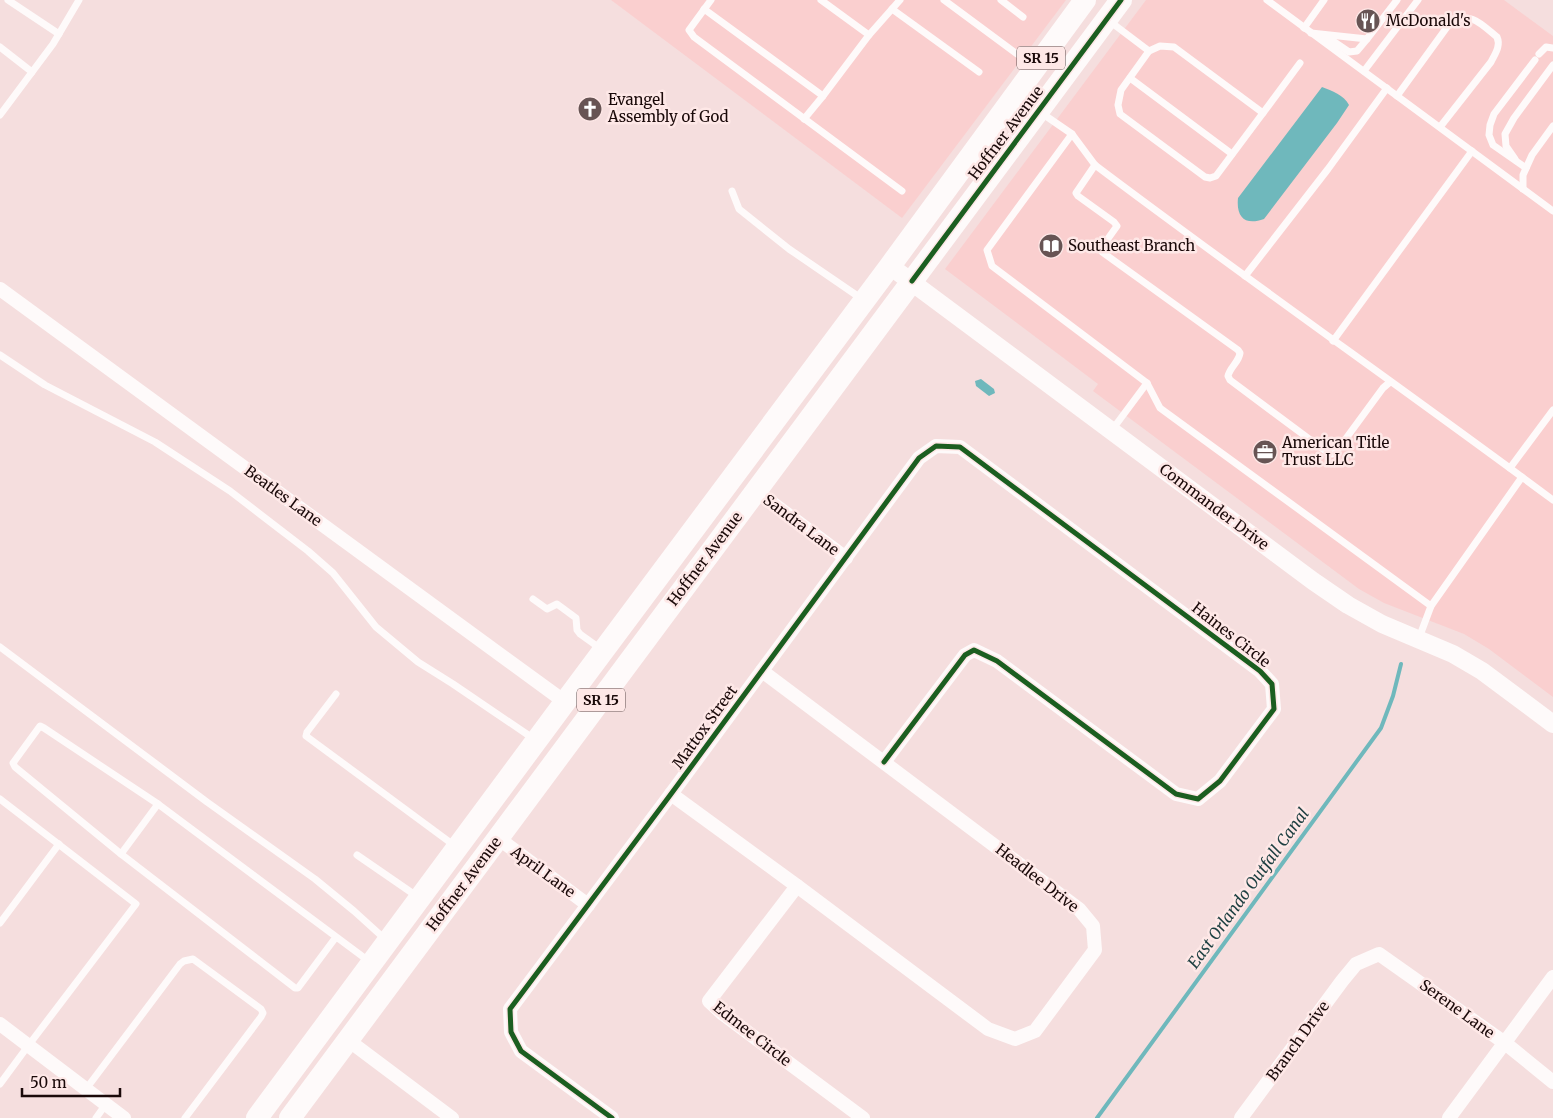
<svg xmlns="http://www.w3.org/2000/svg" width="1553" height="1118" font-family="Merriweather,serif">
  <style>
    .built { fill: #facfcf }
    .water { fill: #6fb8bc }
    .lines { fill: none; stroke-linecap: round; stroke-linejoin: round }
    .stream { stroke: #6fb8bc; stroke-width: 4 }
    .service { stroke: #fefafa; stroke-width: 7 }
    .minor { stroke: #fefafa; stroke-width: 14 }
    .tertiary { stroke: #fefafa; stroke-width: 18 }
    .primary { stroke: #fefafa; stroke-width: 22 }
    .cycleway-casing { stroke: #fee8e7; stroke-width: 8 }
    .cycleway { stroke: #1b5e20; stroke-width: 5 }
    .labels { text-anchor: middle; stroke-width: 5; stroke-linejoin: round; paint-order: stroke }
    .shield { fill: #fee8e7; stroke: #5e4c4c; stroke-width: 1 }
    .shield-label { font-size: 14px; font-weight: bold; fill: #1a0909 }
    .poi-label { font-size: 15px; fill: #1a0909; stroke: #fee8e7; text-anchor: start }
    .street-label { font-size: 15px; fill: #1a0909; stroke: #fee8e7 }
    .water-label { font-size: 16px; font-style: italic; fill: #1d3f41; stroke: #fee8e7 }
  </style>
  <rect width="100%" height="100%" fill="#f5dede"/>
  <!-- built -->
  <g class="built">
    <polygon points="611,0 1066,0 902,218"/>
    <polygon points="1146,0 1504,0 1553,36 1553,697 1489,649 1464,634 1384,603 1359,589 1093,391 1098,384 945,269"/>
  </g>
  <!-- water -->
  <g class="water">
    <path d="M1322,87c10,4 22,8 27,18l-12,18 -73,96c-19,7 -28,-2 -26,-21z"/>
    <polygon points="981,379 994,389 995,393 989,396 976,386 975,381"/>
  </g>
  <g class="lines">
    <!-- stream -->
    <polyline class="stream" points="1097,1118 1381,728 1393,696 1401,664"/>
    <!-- service -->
    <g class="service">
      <polyline points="8,0 59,34"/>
      <polyline points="711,0 689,30 694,37 902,191"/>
      <polyline points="821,0 869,35 892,9 979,72"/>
      <polyline points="944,0 1017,54 1034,63"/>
      <polyline points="1001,0 1023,17"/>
      <polyline points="1267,0 1553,211"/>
      <polyline points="704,9 823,96 869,35"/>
      <polyline points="892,9 900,0"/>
      <polyline points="1108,20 1149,51"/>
      <polyline points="1304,28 1324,0"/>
      <polyline points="1311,33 1367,39 1397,0"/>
      <polyline points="1324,35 1349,52 1357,51 1367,39"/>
      <polygon points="1160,46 1174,47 1263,113 1216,176 1210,178 1205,177 1120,114 1118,105 1121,90 1149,51"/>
      <polyline points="0,47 32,72"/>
      <polyline points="1539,54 1546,47 1553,48"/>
      <polyline points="1364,71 1418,0"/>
      <polyline points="1130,78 1232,154"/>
      <path d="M1397,96l53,-73c20,-13 32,2 47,14 4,9 -2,17 -6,25l-51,65"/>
      <path d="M1040,112l32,22 23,31c151,114 306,222 458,335"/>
      <polyline points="1263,113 1300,63"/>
      <polyline points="0,115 53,44 79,0"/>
      <polyline points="804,119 823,96"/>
      <polyline points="1072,134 987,250 992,266 1147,383 1160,408 1431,606"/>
      <polyline points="1515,159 1506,146 1505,134 1514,118 1553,65"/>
      <path d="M1095,165l-19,28 2,3 36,26 3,4 -15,21v5l136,98 2,3c-1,9 -10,14 -12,23l2,4 94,70 8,4 4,-2 47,-64 7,-6"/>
      <polyline points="1526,168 1493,145 1489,135 1490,125 1494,114 1535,60"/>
      <polyline points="1523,189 1523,175 1532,155 1553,126"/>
      <polyline points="732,191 739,209 789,249 862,299"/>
      <polyline points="1245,276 1328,169 1387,88"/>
      <polyline points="1333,341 1472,151"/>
      <polyline points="0,355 45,385 155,442 230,491 308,551 333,573 376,627 418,662 453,684 534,739"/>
      <polyline points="1112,430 1147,383"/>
      <polyline points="1510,468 1553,410"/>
      <polyline points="533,599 547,609 557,604 576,618 577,630 580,634 601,649"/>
      <polyline points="1419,638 1431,606 1522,477"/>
      <polyline points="0,647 207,802 315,879 354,911 386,940"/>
      <polyline points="336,694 307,732 306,736 455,846"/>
      <polyline points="0,799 136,904 28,1046 0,1084"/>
      <polyline points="121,854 158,804"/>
      <polyline points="357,855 418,897"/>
      <polyline points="0,923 59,844"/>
      <polyline points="336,937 298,988 295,988 121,854 15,767 13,763 40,726 44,728 158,804 370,962"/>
      <polyline points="86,1089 180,964 184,961 193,959 261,1009 263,1013 261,1017 185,1118"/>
      <polyline points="96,1118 106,1104"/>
    </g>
    <!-- minor -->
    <g class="minor">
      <polyline points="0,289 565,702"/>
      <polyline points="756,491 846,558"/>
      <polyline points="671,794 797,886 988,1029 1015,1039 1035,1031 1095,950 1093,926 1079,909 762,671"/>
      <polyline points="498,838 588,905"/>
      <polyline points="797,886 709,1001 723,1014 863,1118"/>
      <polyline points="0,1024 124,1118"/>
      <polyline points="348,1040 452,1118"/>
      <polyline points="612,1118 521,1051 511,1032 510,1009 671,794 919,458 936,446 960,447 1260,671 1272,684 1274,709 1220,781 1198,799 1176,794 997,661 974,650 965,655 884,762"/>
      <polyline points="1241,1118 1342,981 1356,964 1379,954 1505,1043 1553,1082"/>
      <polyline points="1449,1118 1553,977"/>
    </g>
    <!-- tertiary -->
    <polyline class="tertiary" points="890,266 1313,581 1348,605 1382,624 1453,654 1482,671 1553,724"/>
    <!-- primary -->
    <g class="primary">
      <polyline points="257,1118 565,702 890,266 1085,0"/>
      <polyline points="290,1118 1121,0"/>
    </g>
    <defs>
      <g id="cycleway">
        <polyline points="912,281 1121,0"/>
        <polyline points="612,1118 521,1051 511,1032 510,1009 671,794 919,458 936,446 960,447 1260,671 1272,684 1274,709 1220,781 1198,799 1176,794 997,661 974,650 965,655 884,762"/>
      </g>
    </defs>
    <!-- cycleway casing -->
    <use href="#cycleway" class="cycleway-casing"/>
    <!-- cycleway -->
    <use href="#cycleway" class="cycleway"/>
  </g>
  <!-- icons -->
  <defs>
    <symbol id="restaurant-disc" viewBox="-11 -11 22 22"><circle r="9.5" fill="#675454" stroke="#fee8e7"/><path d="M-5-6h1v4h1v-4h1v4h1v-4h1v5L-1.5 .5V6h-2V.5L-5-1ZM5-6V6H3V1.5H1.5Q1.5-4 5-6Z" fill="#fff"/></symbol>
    <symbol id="church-disc" viewBox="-11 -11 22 22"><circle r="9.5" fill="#675454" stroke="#fee8e7"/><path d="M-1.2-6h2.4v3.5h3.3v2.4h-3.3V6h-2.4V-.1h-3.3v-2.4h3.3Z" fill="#fff"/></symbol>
    <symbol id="library-disc" viewBox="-11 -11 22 22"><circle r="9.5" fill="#675454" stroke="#fee8e7"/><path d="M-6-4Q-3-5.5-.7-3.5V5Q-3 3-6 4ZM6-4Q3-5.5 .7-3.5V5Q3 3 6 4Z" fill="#fff"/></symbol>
    <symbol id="office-disc" viewBox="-11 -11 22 22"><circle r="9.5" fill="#675454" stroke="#fee8e7"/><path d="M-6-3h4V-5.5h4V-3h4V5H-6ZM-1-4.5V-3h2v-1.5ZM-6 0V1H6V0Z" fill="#fff"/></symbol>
  </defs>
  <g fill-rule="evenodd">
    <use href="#restaurant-disc" x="1354" y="7" width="28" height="28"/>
    <use href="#church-disc" x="576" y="95" width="28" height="28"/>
    <use href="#library-disc" x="1037" y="232" width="28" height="28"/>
    <use href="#office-disc" x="1251" y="438" width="28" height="28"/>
  </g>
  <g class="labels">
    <!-- shield labels -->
    <g class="shield">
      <rect x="1017" y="46.5" width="48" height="23" rx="4"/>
      <rect x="577" y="688.5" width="48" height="23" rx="4"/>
    </g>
    <g class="shield-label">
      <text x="1041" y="63">SR 15</text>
      <text x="601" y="705">SR 15</text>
    </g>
    <!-- poi labels -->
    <g class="poi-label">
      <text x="1386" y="26">McDonald's</text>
      <text x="608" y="105">Evangel<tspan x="608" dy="17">Assembly of God</tspan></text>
      <text x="1068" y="251">Southeast Branch</text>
      <text x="1282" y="448">American Title<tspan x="1282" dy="17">Trust LLC</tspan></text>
    </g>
    <!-- street labels -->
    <g class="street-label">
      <text transform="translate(1006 133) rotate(-53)" y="5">Hoffner Avenue</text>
      <text transform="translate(283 496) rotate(36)" y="5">Beatles Lane</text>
      <text transform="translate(1214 507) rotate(37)" y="5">Commander Drive</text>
      <text transform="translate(801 525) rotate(37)" y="5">Sandra Lane</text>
      <text transform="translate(705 559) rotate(-53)" y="5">Hoffner Avenue</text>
      <text transform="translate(1231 635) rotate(38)" y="5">Haines Circle</text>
      <text transform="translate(705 727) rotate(-54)" y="5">Mattox Street</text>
      <text transform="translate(543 872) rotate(36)" y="5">April Lane</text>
      <text transform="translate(1037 878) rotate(38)" y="5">Headlee Drive</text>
      <text transform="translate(464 884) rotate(-53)" y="5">Hoffner Avenue</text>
      <text transform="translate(1457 1009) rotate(36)" y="5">Serene Lane</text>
      <text transform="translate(752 1034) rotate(38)" y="5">Edmee Circle</text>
      <text transform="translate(1298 1041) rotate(-54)" y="5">Branch Drive</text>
    </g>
    <!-- water labels -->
    <g class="water-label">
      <text transform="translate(1248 888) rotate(-54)" y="6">East Orlando Outfall Canal</text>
    </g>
  </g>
  <!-- scale -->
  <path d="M22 1088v8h98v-8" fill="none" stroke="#1a0909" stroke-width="2.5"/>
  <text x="30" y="1088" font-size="15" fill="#1a0909" stroke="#fee8e7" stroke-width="4" paint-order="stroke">50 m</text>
</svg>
